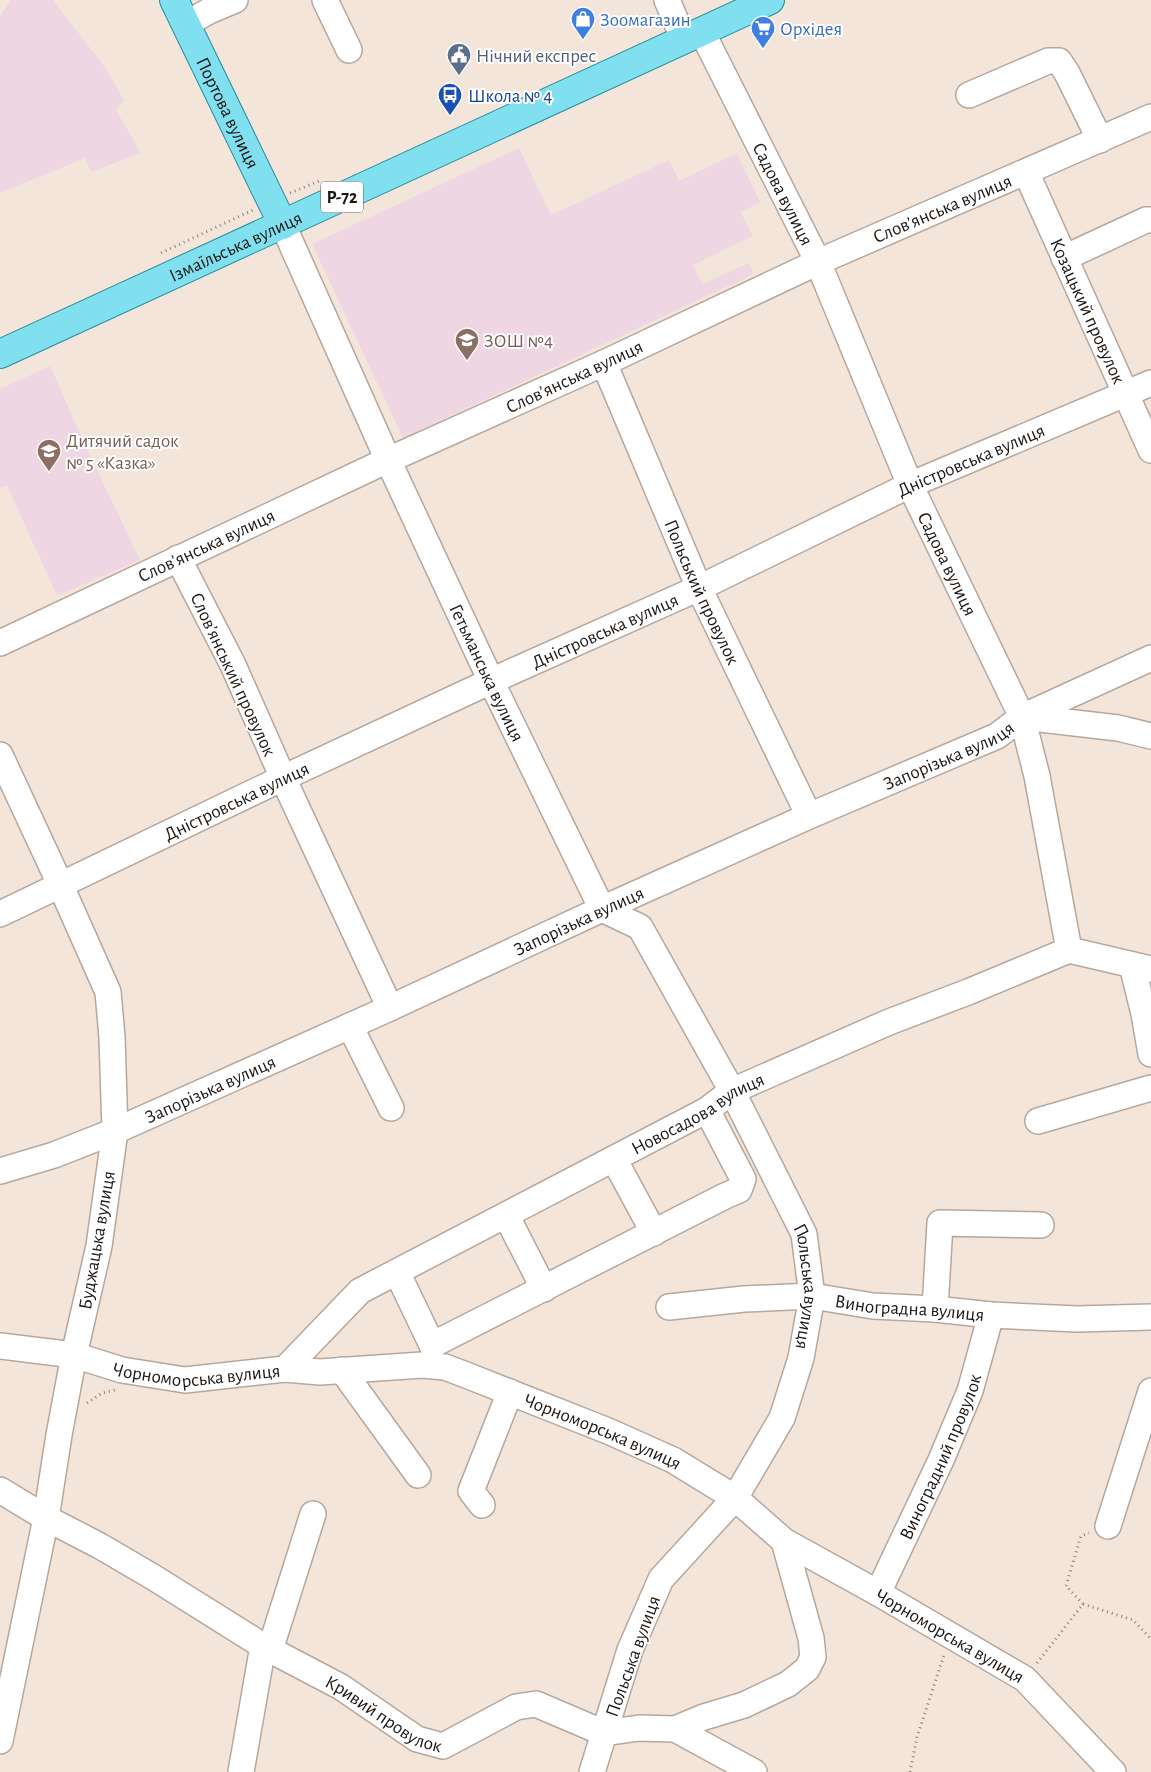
<svg xmlns="http://www.w3.org/2000/svg" width="1151" height="1772" font-family="'Alegreya Sans',sans-serif">
  <style>
    .education { fill: #eed7e2 }
    .lines { fill: none; stroke-linecap: round; stroke-linejoin: round }
    .minor-casing { stroke: #b6a79d; stroke-width: 28 }
    .major-casing { stroke: #278c9b; stroke-width: 30 }
    .path { stroke: #8c827a; stroke-width: 3; stroke-dasharray: 1 4; stroke-linecap: butt }
    .minor { stroke: #fff; stroke-width: 25 }
    .major { stroke: #81e0ef; stroke-width: 28 }
    .labels { text-anchor: middle; stroke-width: 4; stroke-linejoin: round; paint-order: stroke }
    .shield { fill: #fff; stroke: #615d5a; stroke-width: 1 }
    .shield-label { font-size: 18px; font-weight: bold; fill: #1d1714 }
    .shop-label { font-size: 19px; fill: #366cbe; stroke: #fff; text-anchor: start }
    .service-label { font-size: 19px; fill: #4e5e75; stroke: #fff; text-anchor: start }
    .transit-label { font-size: 19px; fill: #164399; stroke: #fff; text-anchor: start }
    .street-label { font-size: 19px; fill: #1d1714; stroke: #fff }
    .education-label { font-size: 19px; fill: #785e54; stroke: #fff; text-anchor: start }
  </style>
  <rect width="100%" height="100%" fill="#f4e5da"/>
  <!-- education -->
  <g class="education">
    <polygon points="11,0 53,0 107,70 124,101 116,110 141,153 91,172 85,158 0,193 0,16"/>
    <polygon points="519,148 551,215 669,160 679,181 737,153 760,202 741,212 753,236 693,265 702,284 749,263 754,274 403,438 312,244"/>
    <polygon points="50,366 91,458 140,560 57,596 7,485 0,488 0,389"/>
  </g>
  <g class="lines">
    <defs>
      <g id="minor">
        <polyline points="325,0 349,50"/>
        <polyline points="667,0 684,40"/>
        <polyline points="186,24 209,11 235,0"/>
        <path id="s1" d="M702,32l116,230 92,223 112,232 15,59 32,174"/>
        <polyline points="969,95 1048,61 1059,61 1067,73 1100,140"/>
        <path id="s2" d="M1026,172l125,278"/>
        <path id="s3" d="M283,225l105,235 103,221 111,228 38,18 92,164 72,143 8,62 -11,62 -19,60 -47,80 -74,81 -31,71 -38,122"/>
        <polyline points="1064,258 1146,220 1151,220"/>
        <path id="s4" d="M604,363l95,225 110,228"/>
        <polyline points="178,558 233,665 283,778 390,1008"/>
        <polyline points="0,643 375,466 604,363 818,262 1151,117"/>
        <polyline points="1023,717 1118,728 1151,736"/>
        <polyline points="0,755 60,884 108,992 112,1037 115,1131 99,1246 74,1355 59,1435 46,1518 0,1741"/>
        <path id="s5" d="M0,914l283,-136 208,-97 208,-93 211,-103 241,-102"/>
        <polyline points="1132,965 1144,1014 1151,1054"/>
        <polyline points="350,1026 391,1108"/>
        <polyline points="1038,1121 1151,1088"/>
        <polyline points="614,1159 654,1233"/>
        <path id="s6" d="M0,1171l54,-16 61,-24 275,-123 212,-99 207,-93 188,-80 25,-19 129,-59"/>
        <polyline points="506,1215 544,1289"/>
        <polyline points="397,1272 432,1345 725,1196 739,1190 743,1179 707,1110"/>
        <path id="s7" d="M669,1307l75,-8 68,-3 61,10 62,3 56,6 86,4 74,-2"/>
        <polyline points="935,1309 940,1223 1041,1225"/>
        <path id="s8" d="M0,1346l74,9 48,15 63,10 100,-11 35,3 102,-7 23,2 21,8 142,56 65,29 62,38 49,43 94,52 147,86 88,93"/>
        <path id="s9" d="M285,1369l75,-78 347,-181 25,-19 157,-69 79,-30 101,-42 82,19"/>
        <polyline points="342,1370 418,1475"/>
        <path id="s10" d="M0,1490l46,28 54,28 53,31 110,69 78,41 76,52 26,7 73,-39 20,-3 68,29 35,-5 36,1 29,-12 40,-12 44,-21 19,-15 6,-12 -2,-19 -27,-97"/>
        <polyline points="482,1505 471,1491 510,1392"/>
        <polyline points="1108,1526 1151,1391"/>
        <path id="s11" d="M878,1593l63,-133 29,-69 21,-76"/>
        <polyline points="270,1650 313,1514"/>
        <polyline points="675,1729 754,1772"/>
        <polyline points="241,1772 263,1646"/>
      </g>
      <g id="major">
        <path id="s12" d="M174,0l109,225"/>
        <path id="s13" d="M0,354l770,-354"/>
      </g>
    </defs>
    <!-- minor casing -->
    <use href="#minor" class="minor-casing"/>
    <!-- major casing -->
    <use href="#major" class="major-casing"/>
    <!-- path -->
    <g class="path">
      <polyline points="290,193 319,181"/>
      <polyline points="161,253 253,210"/>
      <polyline points="87,1403 102,1393 115,1390"/>
      <polyline points="1083,1604 1066,1586 1081,1536 1089,1533"/>
      <polyline points="1037,1663 1083,1604 1133,1620 1151,1639"/>
      <polyline points="910,1772 917,1737 944,1655"/>
    </g>
    <!-- minor -->
    <use href="#minor" class="minor"/>
    <!-- major -->
    <use href="#major" class="major"/>
  </g>
  <!-- icons -->
  <defs>
    <symbol id="shop-pin" viewBox="-11 -11 22 30"><path d="M0 17L-7.5 6A9.5 9.5 0 1 1 7.5 6Z" fill="#3f7fe0" stroke="#fff"/><path d="M-5-2.5h2.3a2.7 3.5 0 0 1 5.4 0H5L5.5 6h-11ZM-1.5-2.5h3a1.5 2.3 0 0 0-3 0Z" fill="#fff"/></symbol>
    <symbol id="supermarket-pin" viewBox="-11 -11 22 30"><path d="M0 17L-7.5 6A9.5 9.5 0 1 1 7.5 6Z" fill="#3f7fe0" stroke="#fff"/><path d="M-6-5.5h2.5l.6 2H6L4.5 2H-2.5L-4.4-4H-6ZM-1.5 3.2a1.3 1.3 0 1 0 .1 0ZM3 3.2a1.3 1.3 0 1 0 .1 0Z" fill="#fff"/></symbol>
    <symbol id="civic-pin" viewBox="-11 -11 22 30"><path d="M0 17L-7.5 6A9.5 9.5 0 1 1 7.5 6Z" fill="#5c6f8a" stroke="#fff"/><path d="M-.6-6.5H3V-4.5H.6V-3L4-1V1h2V6H-6V1h2V-1L-.6-3ZM-1.2 2.5V6h2.4V2.5Z" fill="#fff"/></symbol>
    <symbol id="bus-pin" viewBox="-11 -11 22 30"><path d="M0 17L-7.5 6A9.5 9.5 0 1 1 7.5 6Z" fill="#1a4fb4" stroke="#fff"/><path d="M-5-6H5V4H4V6H2V4H-2V6H-4V4H-5ZM-3.5-4V0h7V-4ZM-3.5 1.2v1.5H-2V1.2ZM2 1.2v1.5H3.5V1.2Z" fill="#fff"/></symbol>
    <symbol id="school-pin" viewBox="-11 -11 22 30"><path d="M0 17L-7.5 6A9.5 9.5 0 1 1 7.5 6Z" fill="#8d6e63" stroke="#fff"/><path d="M0-5L7-2L0 1L-7-2ZM-4 1L0 2.5L4 1V4Q0 6-4 4Z" fill="#fff"/></symbol>
  </defs>
  <g fill-rule="evenodd">
    <use href="#shop-pin" x="569" y="5" width="28" height="38"/>
    <use href="#supermarket-pin" x="749" y="14" width="28" height="38"/>
    <use href="#civic-pin" x="445" y="41" width="28" height="38"/>
    <use href="#bus-pin" x="436" y="81" width="28" height="38"/>
    <use href="#school-pin" x="453" y="326" width="28" height="38"/>
    <use href="#school-pin" x="35" y="437" width="28" height="38"/>
  </g>
  <g class="labels">
    <!-- shield labels -->
    <rect class="shield" x="321" y="181.5" width="42" height="31" rx="4"/>
    <g class="shield-label">
      <text x="342" y="203">Р-72</text>
    </g>
    <!-- shop labels -->
    <g class="shop-label">
      <text x="600" y="26">Зоомагазин</text>
      <text x="780" y="35">Орхідея</text>
    </g>
    <!-- service labels -->
    <g class="service-label">
      <text x="476" y="62">Нічний експрес</text>
    </g>
    <!-- transit labels -->
    <g class="transit-label">
      <text x="468" y="102">Школа № 4</text>
    </g>
    <!-- street labels -->
    <g class="street-label">
      <text dy="7" stroke="none"><textPath href="#s12" startOffset="125">Портова вулиця</textPath></text>
      <text dy="7" stroke="none"><textPath href="#s1" startOffset="181">Садова вулиця</textPath></text>
      <text transform="translate(942 208) rotate(-23)" y="7">Словʼянська вулиця</text>
      <text dy="7" stroke="none"><textPath href="#s13" startOffset="259">Ізмаїльська вулиця</textPath></text>
      <text dy="7" stroke="none"><textPath href="#s2" startOffset="152">Козацький провулок</textPath></text>
      <text transform="translate(574 376) rotate(-25)" y="7">Словʼянська вулиця</text>
      <text dy="7" stroke="none"><textPath href="#s5" startOffset="1072">Дністровська вулиця</textPath></text>
      <text transform="translate(206 545) rotate(-25)" y="7">Словʼянська вулиця</text>
      <text dy="7" stroke="none"><textPath href="#s1" startOffset="586">Садова вулиця</textPath></text>
      <text dy="7" stroke="none"><textPath href="#s4" startOffset="249">Польський провулок</textPath></text>
      <text dy="7" stroke="none"><textPath href="#s5" startOffset="668">Дністровська вулиця</textPath></text>
      <text dy="7" stroke="none"><textPath href="#s3" startOffset="492">Гетьманська вулиця</textPath></text>
      <text transform="translate(234 674) rotate(65)" y="7">Словʼянський провулок</text>
      <text dy="7" stroke="none"><textPath href="#s6" startOffset="1036">Запорізька вулиця</textPath></text>
      <text dy="7" stroke="none"><textPath href="#s5" startOffset="262">Дністровська вулиця</textPath></text>
      <text dy="7" stroke="none"><textPath href="#s6" startOffset="631">Запорізька вулиця</textPath></text>
      <text dy="7" stroke="none"><textPath href="#s6" startOffset="226">Запорізька вулиця</textPath></text>
      <text dy="7" stroke="none"><textPath href="#s9" startOffset="490">Новосадова вулиця</textPath></text>
      <text transform="translate(96 1240) rotate(-80)" y="7">Буджацька вулиця</text>
      <text dy="7" stroke="none"><textPath href="#s3" startOffset="1198">Польська вулиця</textPath></text>
      <text dy="7" stroke="none"><textPath href="#s7" startOffset="242">Виноградна вулиця</textPath></text>
      <text dy="7" stroke="none"><textPath href="#s8" startOffset="200">Чорноморська вулиця</textPath></text>
      <text dy="7" stroke="none"><textPath href="#s8" startOffset="620">Чорноморська вулиця</textPath></text>
      <text dy="7" stroke="none"><textPath href="#s11" startOffset="150">Виноградний провулок</textPath></text>
      <text dy="7" stroke="none"><textPath href="#s8" startOffset="1025">Чорноморська вулиця</textPath></text>
      <text transform="translate(632 1656) rotate(-70)" y="7">Польська вулиця</text>
      <text dy="7" stroke="none"><textPath href="#s10" startOffset="445">Кривий провулок</textPath></text>
    </g>
    <!-- education labels -->
    <g class="education-label">
      <text x="484" y="347">ЗОШ №4</text>
      <text x="66" y="447">Дитячий садок<tspan x="66" dy="22">№ 5 «Казка»</tspan></text>
    </g>
  </g>
</svg>
